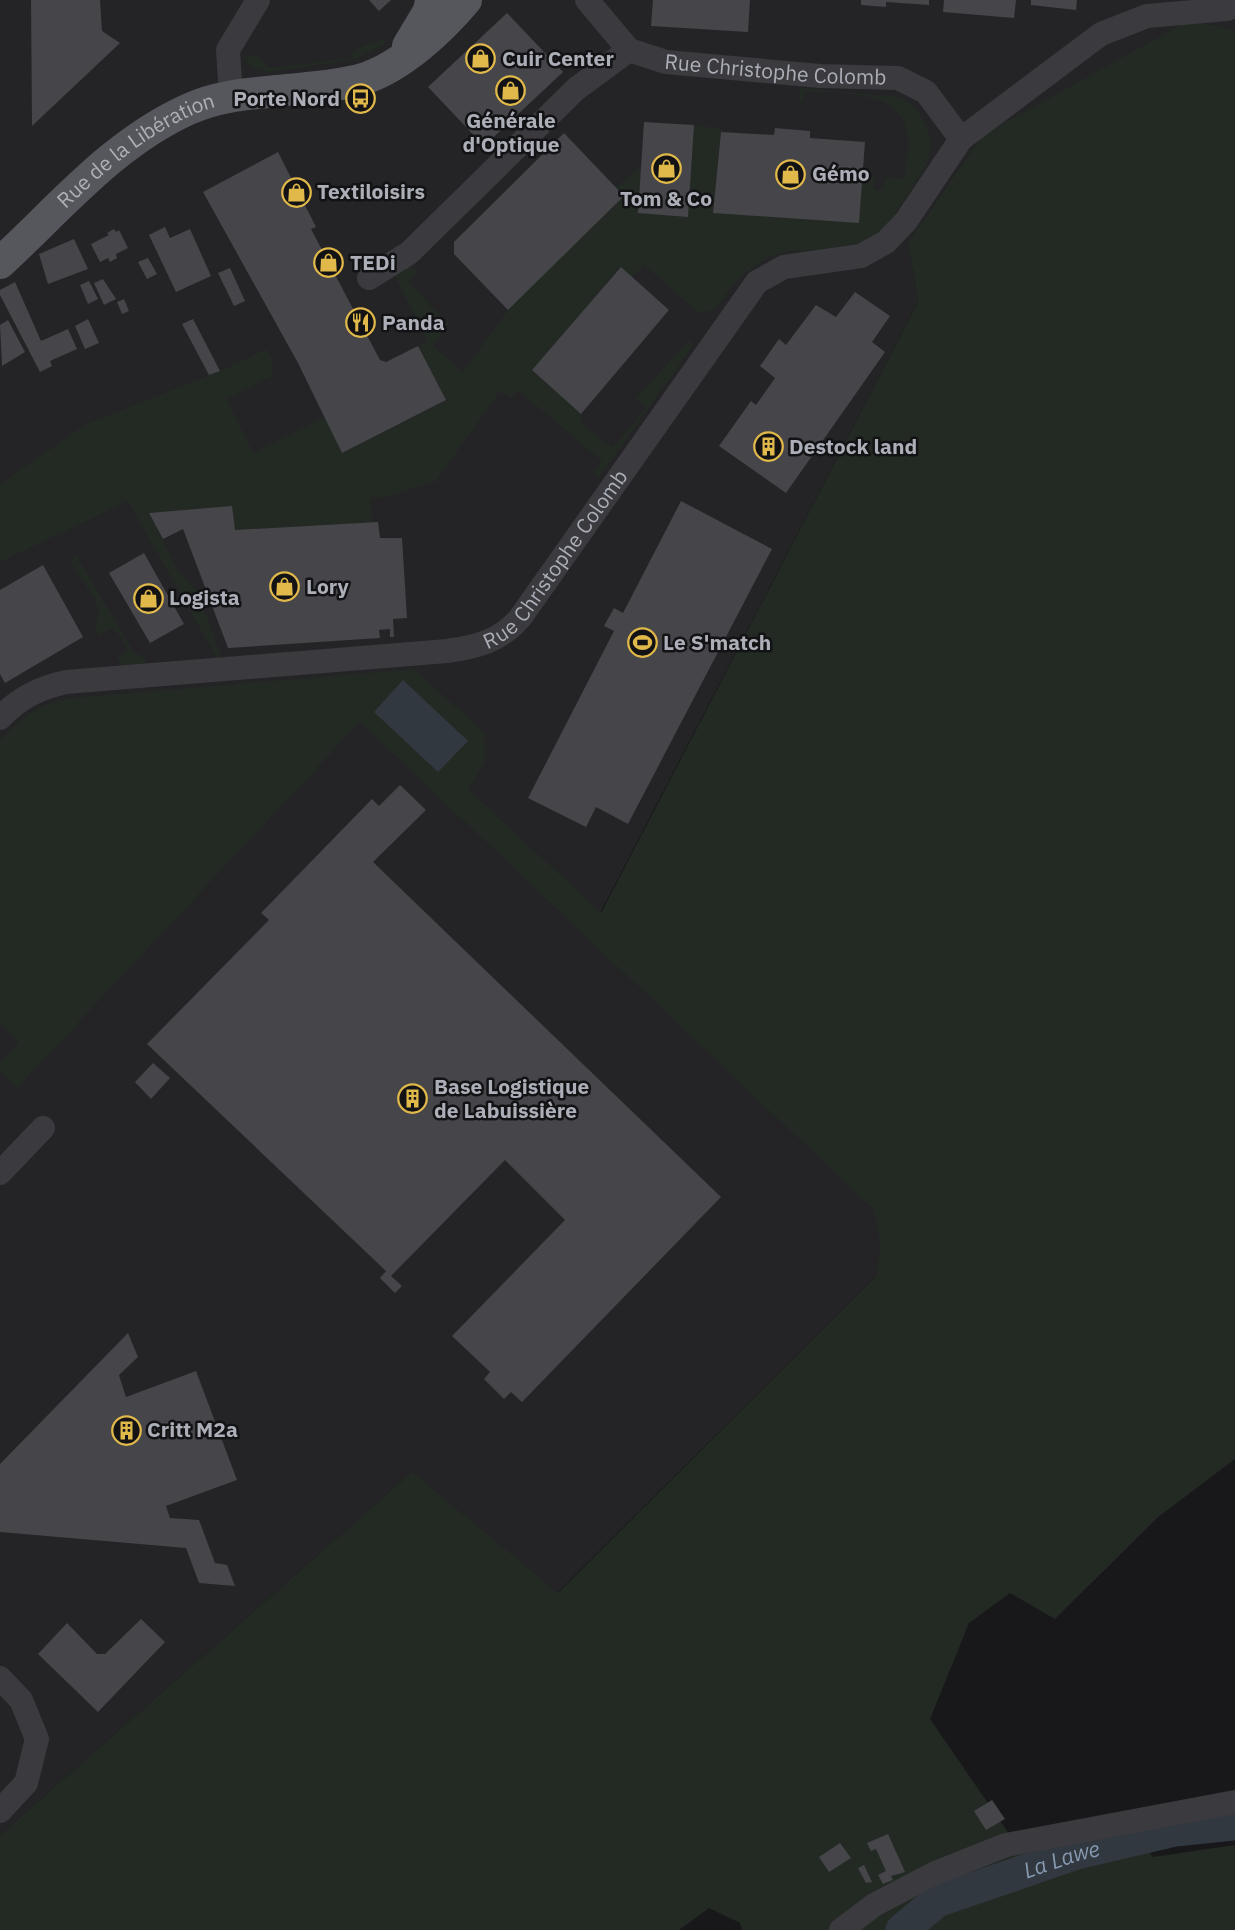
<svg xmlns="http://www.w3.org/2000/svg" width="1235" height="1930" font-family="'IBM Plex Sans',sans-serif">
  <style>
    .built { fill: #242427 }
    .green { fill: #232a24 }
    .water { fill: #31383f }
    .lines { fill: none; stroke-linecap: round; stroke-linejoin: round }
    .river { stroke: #31383f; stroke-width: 33 }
    .building { fill: #45454a }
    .minor { stroke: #3a3a3f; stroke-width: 24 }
    .major { stroke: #56575d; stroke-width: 32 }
    .labels { text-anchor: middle; stroke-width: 5; stroke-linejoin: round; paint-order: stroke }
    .poi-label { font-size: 21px; font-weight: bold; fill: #acafb8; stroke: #131315; text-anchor: start }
    .street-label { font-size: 21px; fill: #acafb8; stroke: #131315 }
    .water-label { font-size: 22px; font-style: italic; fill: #8699b0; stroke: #131315 }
  </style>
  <rect width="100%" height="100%" fill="#18181a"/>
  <!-- built -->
  <polygon class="built" points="0,0 1235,0 1235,30 1190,20 908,243 918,302 600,913 910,1242 557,1593 411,1473 0,1835"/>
  <!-- green -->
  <g class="green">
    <path d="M1190,20l45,10v1429l-77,58 -103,102 -45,-26 -41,30 -39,96 82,119 115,-16 26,35 82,-12v85h-493l-2,-7 -31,-15 -30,22h-679v-95l412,-363 146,121 319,-318c3,-24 5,-44 -5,-67l-512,-486 -343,366 -17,-18v-9l19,-19 -19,-19v-283c24,-25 37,-36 72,-42l343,-29 69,64 1,29 -17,27 133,124 317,-611 -10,-59 75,-108z"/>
    <polygon points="385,39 387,42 356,59 269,72 253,67 243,57 257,55 269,68 353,58 350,54 363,46"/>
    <path d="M800,88l98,9c25,9 40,45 28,69l-36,56 -14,16 -31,12 -56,1 -21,6 -28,20 -26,33 -15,3 -55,-48 -12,12 -12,-10 -87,103 48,44v9l32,25 33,-40 -10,-9 53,-59 4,6 -94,131 -5,-5 8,-11 -84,-71 -7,8 -11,-7 -64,90 -49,16 -16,1 1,25 -137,7 -85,-16 28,57 20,22 24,65h-5l-89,-157 -128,61v-78l85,-59 135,-54 47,-22 6,13 -2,14 -45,23 27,54 72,-36 17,36 103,-52 -27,-55 9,-5 -32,-65 14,-10 10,6 -11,10 40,42 -15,22 30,26 45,-62 116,-114 -8,-8 25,-24 -3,49 49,3 7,-91 27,4 -8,84 149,-37 13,1 -1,13h10l1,-12 19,1c2,-14 5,-29 4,-42 -5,-49 -68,-43 -104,-46l-1,12 -4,-1z"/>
    <polygon points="75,554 134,652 145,657 146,665 123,667 117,657 128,650 114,627 99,635 95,628 100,608 95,605 96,598 90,596 91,591 86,588 86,583 80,580 81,576 76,573 76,567 71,564"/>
  </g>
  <!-- water -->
  <polygon class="water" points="403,680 468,741 438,772 374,712"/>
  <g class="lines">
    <!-- river -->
    <path class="river" id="s1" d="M902,1930l35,-29 140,-48 98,-23 60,-6"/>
  </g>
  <!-- building -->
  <g class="building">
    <polygon points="31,0 100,0 102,31 120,43 32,126"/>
    <polygon points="369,0 391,0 379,11"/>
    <polygon points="653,0 750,0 748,32 651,26"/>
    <polygon points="861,0 929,0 929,5 886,2 886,7 861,5"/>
    <polygon points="944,0 1016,0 1014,18 943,12"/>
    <polygon points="1031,0 1077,0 1076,10 1031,5"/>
    <polygon points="507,13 563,72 484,146 428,87"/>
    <polygon points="644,122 694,125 688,217 638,213"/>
    <polygon points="775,128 810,131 810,138 865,142 859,223 713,213 721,132 774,135"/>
    <polygon points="564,133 624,196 508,310 454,254 454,242"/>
    <polygon points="278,152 316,227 311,229 380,360 386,362 418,346 446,400 342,453 298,363 203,192"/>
    <polygon points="165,227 170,238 190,229 211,276 176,292 149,235"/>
    <polygon points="114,229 116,232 119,230 128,248 116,254 117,258 110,262 108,258 100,262 91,244 109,235 107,233"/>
    <polygon points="74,239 88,269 48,284 39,254"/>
    <polygon points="148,258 157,274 147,279 138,262"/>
    <polygon points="621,267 669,310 581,414 532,370"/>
    <polygon points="230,268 245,301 234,306 218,273"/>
    <polygon points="103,279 116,299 104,305 94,283"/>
    <polygon points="89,281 98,299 88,304 80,285"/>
    <polygon points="15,282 41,341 68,329 77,349 50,361 52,366 40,372 0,295 0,290"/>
    <polygon points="855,292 890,316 872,342 885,352 786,493 719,446 751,401 756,405 775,378 760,366 779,339 786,345 816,305 836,317"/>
    <polygon points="124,299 129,311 122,314 117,302"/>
    <polygon points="88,319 99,343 85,349 75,326"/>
    <polygon points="193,319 220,371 209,375 182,324"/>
    <polygon points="8,320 25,352 2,366 0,325"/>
    <polygon points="681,501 772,549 628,824 596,807 586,827 528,798 614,631 604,626 614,608 623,613"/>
    <polygon points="232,506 235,530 378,522 380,538 402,538 407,618 393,619 394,637 390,637 390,629 379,630 380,638 228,648 183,529 163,539 149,513"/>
    <polygon points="144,553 184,624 150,643 109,573"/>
    <polygon points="43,565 83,637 5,683 0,674 0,590"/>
    <polygon points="400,785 426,810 373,862 721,1197 522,1402 511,1392 504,1399 484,1379 490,1372 452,1336 565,1220 505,1160 391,1276 402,1286 395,1293 380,1278 386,1271 147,1044 269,920 261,913 372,799 379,806"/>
    <polygon points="153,1063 170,1078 151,1099 135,1082"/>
    <polygon points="128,1333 138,1357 119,1375 126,1397 196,1371 237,1480 166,1506 170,1518 199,1520 215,1563 227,1565 235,1586 199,1583 186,1548 0,1532 0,1464"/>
    <polygon points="141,1619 165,1642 98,1712 38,1654 67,1623 97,1654 105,1654"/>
    <polygon points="992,1800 1005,1819 986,1830 974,1811"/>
    <polygon points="888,1834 905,1872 891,1876 893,1880 883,1884 878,1875 886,1871 876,1849 871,1851 867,1843"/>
    <polygon points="840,1843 851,1858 829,1872 819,1857"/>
    <polygon points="864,1865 872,1882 866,1883 858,1868"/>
  </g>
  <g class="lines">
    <!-- minor -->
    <g class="minor">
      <path id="s2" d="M587,0l42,50 37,12 154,14 78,2 28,14 35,47"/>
      <polyline points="231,96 228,50 258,0"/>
      <polyline points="369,278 409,253 576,89 629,50"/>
      <path id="s3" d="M0,718c19,-20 39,-30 66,-36l381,-31c30,-4 53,-10 73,-33l237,-336 27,-15 77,-11 25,-14 20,-21 55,-82 140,-105 46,-18 80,-7 8,-4"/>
      <polyline points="0,1173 43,1128"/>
      <polyline points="0,1678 21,1700 37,1739 26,1783 0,1811"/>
      <polyline points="841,1930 874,1905 933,1874 1006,1845 1235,1802"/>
    </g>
    <!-- major -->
    <g class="major">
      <polyline points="408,46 429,11 431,0"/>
      <path id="s4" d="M0,263c60,-55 113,-120 189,-154 28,-13 58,-15 88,-18 28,-3 58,-4 86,-12 38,-12 78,-49 103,-79"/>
    </g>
  </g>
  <!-- icons -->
  <defs>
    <symbol id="shop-ring" viewBox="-11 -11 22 22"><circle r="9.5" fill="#131315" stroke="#e0b94a" stroke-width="1.5"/><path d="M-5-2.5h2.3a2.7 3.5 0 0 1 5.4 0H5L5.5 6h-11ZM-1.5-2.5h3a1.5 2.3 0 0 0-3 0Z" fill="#e0b94a"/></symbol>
    <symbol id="bus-ring" viewBox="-11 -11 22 22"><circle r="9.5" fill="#131315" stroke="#e0b94a" stroke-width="1.5"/><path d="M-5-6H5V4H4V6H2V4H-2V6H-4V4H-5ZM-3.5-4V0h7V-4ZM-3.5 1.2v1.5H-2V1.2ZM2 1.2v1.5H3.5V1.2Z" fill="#e0b94a"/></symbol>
    <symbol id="restaurant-ring" viewBox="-11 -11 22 22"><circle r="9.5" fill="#131315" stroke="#e0b94a" stroke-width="1.5"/><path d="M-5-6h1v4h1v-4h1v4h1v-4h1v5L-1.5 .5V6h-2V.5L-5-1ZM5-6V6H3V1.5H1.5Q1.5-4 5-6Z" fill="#e0b94a"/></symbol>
    <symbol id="building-ring" viewBox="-11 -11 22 22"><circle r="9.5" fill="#131315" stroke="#e0b94a" stroke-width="1.5"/><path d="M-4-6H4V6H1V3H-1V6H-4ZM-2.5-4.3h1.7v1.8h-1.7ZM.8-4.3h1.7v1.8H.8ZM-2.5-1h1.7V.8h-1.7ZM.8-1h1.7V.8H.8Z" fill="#e0b94a"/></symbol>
    <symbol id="stadium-ring" viewBox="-11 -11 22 22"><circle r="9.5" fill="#131315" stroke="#e0b94a" stroke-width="1.5"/><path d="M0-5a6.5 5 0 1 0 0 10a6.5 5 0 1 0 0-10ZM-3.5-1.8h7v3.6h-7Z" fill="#e0b94a"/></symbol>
  </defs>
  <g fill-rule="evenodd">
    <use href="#shop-ring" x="464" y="42" width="33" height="33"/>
    <use href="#shop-ring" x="494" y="74" width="33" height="33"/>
    <use href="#bus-ring" x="344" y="82" width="33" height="33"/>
    <use href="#shop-ring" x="650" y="152" width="33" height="33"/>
    <use href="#shop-ring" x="774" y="158" width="33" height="33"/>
    <use href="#shop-ring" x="280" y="176" width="33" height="33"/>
    <use href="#shop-ring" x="312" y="246" width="33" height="33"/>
    <use href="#restaurant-ring" x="344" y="306" width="33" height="33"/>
    <use href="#building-ring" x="752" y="430" width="33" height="33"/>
    <use href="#shop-ring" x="268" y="570" width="33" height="33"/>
    <use href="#shop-ring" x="132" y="582" width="33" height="33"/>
    <use href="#stadium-ring" x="626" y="626" width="33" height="33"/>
    <use href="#building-ring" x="396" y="1082" width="33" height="33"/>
    <use href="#building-ring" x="110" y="1414" width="33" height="33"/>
  </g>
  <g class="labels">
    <!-- poi labels -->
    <g class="poi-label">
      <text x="502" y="66">Cuir Center</text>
      <text x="340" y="106" text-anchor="end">Porte Nord</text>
      <text x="511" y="128" text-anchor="middle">Générale<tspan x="511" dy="24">d'Optique</tspan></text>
      <text x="812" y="181">Gémo</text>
      <text x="317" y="199">Textiloisirs</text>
      <text x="666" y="206" text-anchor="middle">Tom &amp; Co</text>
      <text x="350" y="270">TEDi</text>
      <text x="382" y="330">Panda</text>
      <text x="789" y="454">Destock land</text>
      <text x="306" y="594">Lory</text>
      <text x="169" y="605">Logista</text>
      <text x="663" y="650">Le S'match</text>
      <text x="434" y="1094">Base Logistique<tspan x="434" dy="24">de Labuissière</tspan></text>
      <text x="147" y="1437">Critt M2a</text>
    </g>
    <!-- street labels -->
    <g class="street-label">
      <text dy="7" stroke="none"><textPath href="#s2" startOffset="214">Rue Christophe Colomb</textPath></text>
      <text dy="7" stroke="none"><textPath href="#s4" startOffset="178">Rue de la Libération</textPath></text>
      <text dy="7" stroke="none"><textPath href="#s3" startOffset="608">Rue Christophe Colomb</textPath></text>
    </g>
    <!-- water labels -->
    <g class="water-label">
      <text dy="8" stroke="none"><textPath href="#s1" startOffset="177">La Lawe</textPath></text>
    </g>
  </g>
</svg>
